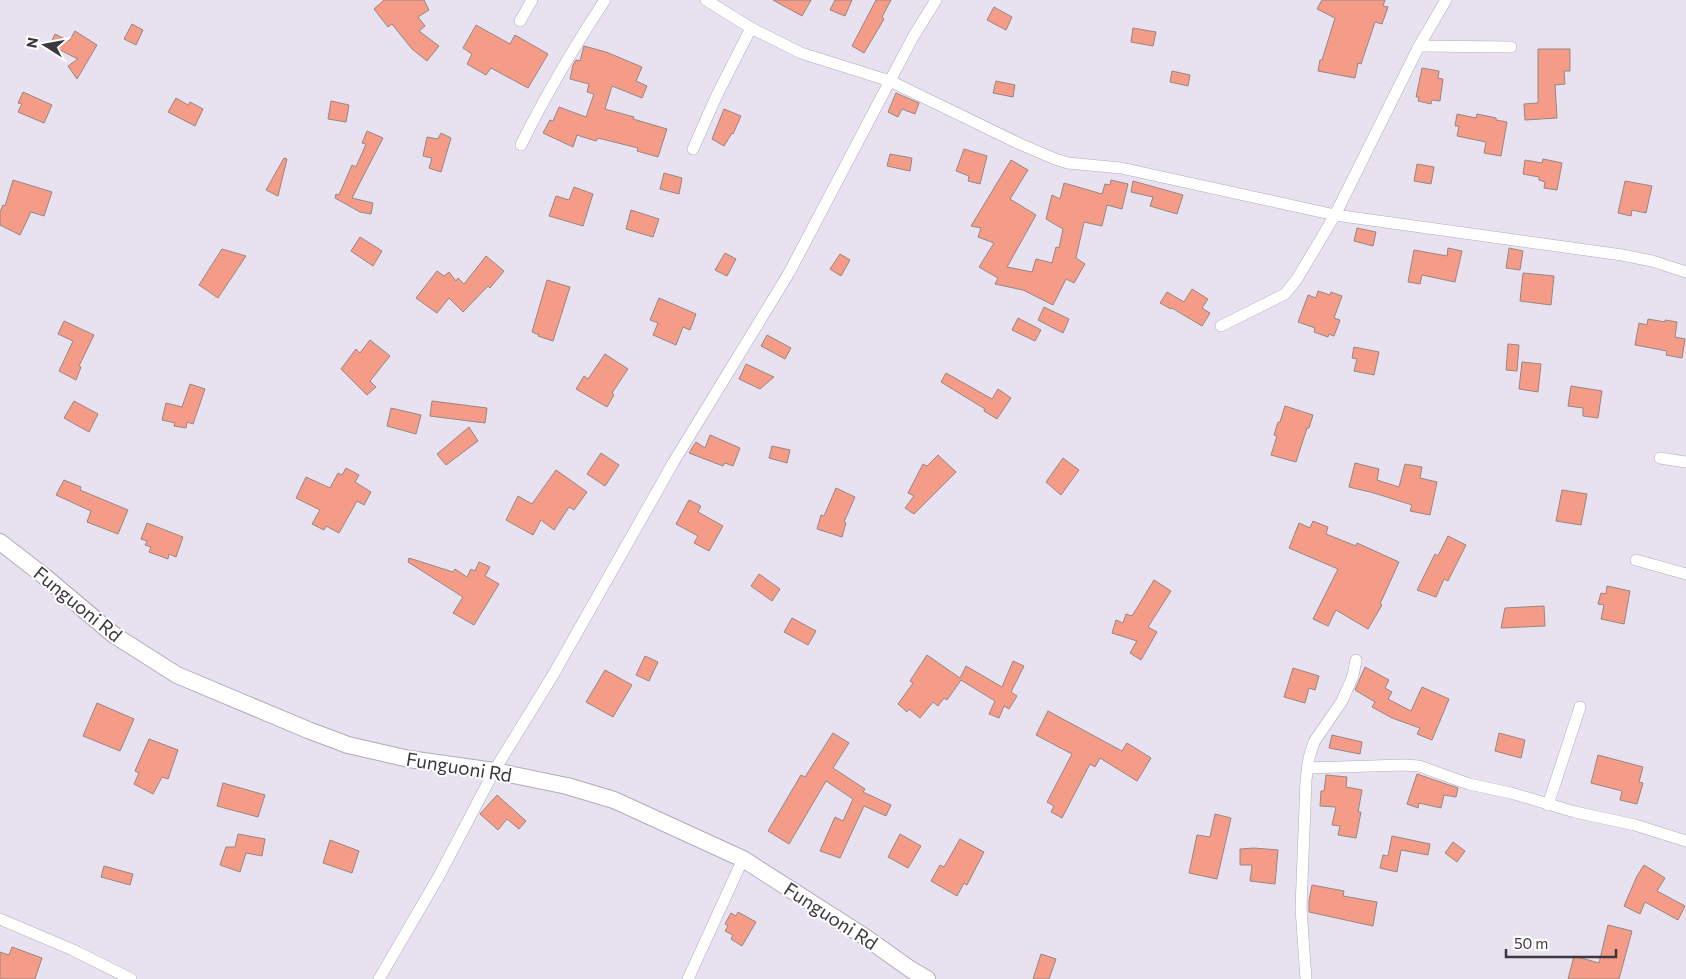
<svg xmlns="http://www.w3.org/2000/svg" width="1686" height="979" font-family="Commissioner,sans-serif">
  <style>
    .building { fill: #f59c88; stroke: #978682 }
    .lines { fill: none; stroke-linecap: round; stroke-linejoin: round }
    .street-casing { stroke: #b0abb9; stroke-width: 12 }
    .secondary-casing { stroke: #b0abb9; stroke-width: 18 }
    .street { stroke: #fff; stroke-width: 11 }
    .secondary { stroke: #fff; stroke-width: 16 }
    .labels { text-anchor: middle; stroke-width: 4; stroke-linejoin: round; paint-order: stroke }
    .street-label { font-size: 19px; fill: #3a373d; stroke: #fff }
  </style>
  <rect width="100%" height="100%" fill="#e7e1f0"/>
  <!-- building -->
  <g class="building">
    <polygon points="384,0 424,0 429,10 418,17 425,26 419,31 439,46 427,61 412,49 392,24 388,27 374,9"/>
    <polygon points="773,0 811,0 802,16"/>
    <polygon points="835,0 852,0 845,16 830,10"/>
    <polygon points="876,0 891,0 882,17 884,19 864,53 852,46"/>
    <polygon points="1322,0 1385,0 1383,6 1388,7 1382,24 1375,22 1361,64 1358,63 1355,78 1318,71 1320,60 1322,60 1335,18 1317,9"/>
    <polygon points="994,7 1012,17 1006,30 987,20"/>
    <polygon points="132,24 143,30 136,45 124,39"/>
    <polygon points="476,25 510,44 515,35 548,54 528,88 491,68 486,75 467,64 472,54 463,48"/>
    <polygon points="1133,28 1156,32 1153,46 1131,42"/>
    <polygon points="75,31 97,45 77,79 68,66 78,59 50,45 55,34 69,41"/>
    <polygon points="584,46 606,52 642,67 636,81 647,86 642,98 612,86 605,109 634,117 633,119 667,129 658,157 637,151 638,148 598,138 596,141 577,135 573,147 543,133 550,120 553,121 559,107 586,117 594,94 587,92 589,84 570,79 573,65 576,60 580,61"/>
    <polygon points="1538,49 1570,49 1570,71 1564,71 1565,84 1555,85 1557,118 1525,120 1524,104 1538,103"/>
    <polygon points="1422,68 1439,71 1438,78 1443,79 1440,101 1432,100 1431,104 1418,101 1419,97 1416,97"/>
    <polygon points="1172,71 1190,75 1188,86 1170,82"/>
    <polygon points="996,81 1015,85 1013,97 993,93"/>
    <polygon points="23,92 52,105 44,123 18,112 22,104 18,103"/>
    <polygon points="896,93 919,103 915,114 902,109 898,117 888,112"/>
    <polygon points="176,98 188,105 190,102 203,109 195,126 168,112"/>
    <polygon points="331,101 349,105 346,122 328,119"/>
    <polygon points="724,109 741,116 733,134 732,133 724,146 712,139"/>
    <polygon points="1457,114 1476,118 1477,114 1496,118 1496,120 1507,122 1501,156 1484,153 1486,142 1457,136 1459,126 1455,126"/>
    <polygon points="367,131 383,138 352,198 373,203 371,214 360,212 335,198 336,194 339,195 352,165 356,167 366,144 362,143"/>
    <polygon points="441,133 451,138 441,172 429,168 432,158 423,156 427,137 438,139"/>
    <polygon points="964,149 987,156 980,184 968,181 969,176 956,171"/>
    <polygon points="890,154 912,158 910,171 887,166"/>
    <polygon points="284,158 287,159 278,196 266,190"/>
    <polygon points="1543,159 1562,163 1557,190 1544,188 1545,182 1539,180 1539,177 1523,174 1525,160 1542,163"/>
    <polygon points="1011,160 1028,170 1010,199 1036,215 1007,267 1032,272 1036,259 1052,263 1056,247 1059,248 1063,229 1046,219 1052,195 1060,199 1064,183 1102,194 1105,184 1110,185 1111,180 1128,184 1122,209 1107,205 1102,226 1084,222 1076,258 1085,264 1074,283 1066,279 1053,305 1023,290 995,284 998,278 979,267 994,243 978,237 981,228 971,226"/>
    <polygon points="1417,164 1434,167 1431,184 1414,181"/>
    <polygon points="664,173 682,178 679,194 660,189"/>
    <polygon points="13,180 52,192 44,216 31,212 20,235 0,225 0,212 3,205 5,206"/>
    <polygon points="1133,181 1183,195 1177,214 1150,206 1153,197 1131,192"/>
    <polygon points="1625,181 1652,186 1646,213 1632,210 1631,216 1618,213"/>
    <polygon points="574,187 593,194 583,226 549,216 556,196 569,200"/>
    <polygon points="631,210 659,219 653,237 626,229"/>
    <polygon points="1357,228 1376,232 1373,246 1354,241"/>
    <polygon points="360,237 382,251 373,266 351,251"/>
    <polygon points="1448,248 1462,251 1455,282 1422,275 1420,284 1408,282 1414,250 1447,256"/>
    <polygon points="1509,248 1523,251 1520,270 1506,268"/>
    <polygon points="222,249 246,256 218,298 199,285"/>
    <polygon points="725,253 736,259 727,276 715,270"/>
    <polygon points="840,254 850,260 841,276 830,269"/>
    <polygon points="486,256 504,271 490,288 488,286 463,312 449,298 437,313 416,298 437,271 444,276 449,272 456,281 458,278 464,284"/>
    <polygon points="1523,273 1554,276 1551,305 1520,301"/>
    <polygon points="547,280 570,287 553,341 538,336 539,335 532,332"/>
    <polygon points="1192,289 1208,299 1202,308 1210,313 1202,326 1172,308 1171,309 1160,303 1167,292 1184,302"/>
    <polygon points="1318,291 1330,295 1331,292 1342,296 1334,318 1340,320 1334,336 1329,334 1328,337 1314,332 1315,328 1298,322 1308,295 1316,298"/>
    <polygon points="659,298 696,314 690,330 683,327 676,345 653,335 658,323 650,320"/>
    <polygon points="1044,307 1069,319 1063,333 1038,320"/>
    <polygon points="1018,318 1041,330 1035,341 1012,330"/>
    <polygon points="1648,319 1665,322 1665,320 1677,322 1675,337 1685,339 1682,358 1666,355 1667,351 1635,345 1639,323 1647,325"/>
    <polygon points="64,321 94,335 79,366 81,367 76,380 59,371 73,341 58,334"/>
    <polygon points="767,335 791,348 785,359 761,346"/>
    <polygon points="370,340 390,356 370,381 376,387 367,395 341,369 356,349 360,353"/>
    <polygon points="1508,344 1519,345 1517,371 1506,370"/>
    <polygon points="1354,347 1379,352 1374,375 1354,371 1357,359 1352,358"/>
    <polygon points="605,354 628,369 612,393 614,395 607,407 576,389 584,376 588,379"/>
    <polygon points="1522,362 1541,364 1538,392 1519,389"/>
    <polygon points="746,364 774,377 760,389 739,379"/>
    <polygon points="946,373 992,399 998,389 1011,398 997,419 984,411 985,409 941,382"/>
    <polygon points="190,384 205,389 193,424 187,422 186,428 174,426 175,423 162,420 166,403 182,407"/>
    <polygon points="1571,386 1602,391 1598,418 1583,416 1583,408 1568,406"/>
    <polygon points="74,401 98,414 89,432 64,418"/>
    <polygon points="432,401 487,408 485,423 430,416"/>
    <polygon points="1285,406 1313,415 1309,428 1307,428 1296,462 1271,455 1277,436 1274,435 1278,422 1280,422"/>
    <polygon points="391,408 421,415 416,434 387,426"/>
    <polygon points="469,427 478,441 446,465 437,454"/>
    <polygon points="710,435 740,448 733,466 725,463 723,466 689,453 696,442 705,448"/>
    <polygon points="772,446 790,450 787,463 769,458"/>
    <polygon points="601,453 619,465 605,486 587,474"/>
    <polygon points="938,455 956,472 914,514 905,508 914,496 908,493 923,464 927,466"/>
    <polygon points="1063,458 1079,470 1061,495 1046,482"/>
    <polygon points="1355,463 1379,469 1377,480 1399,487 1405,464 1422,467 1420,478 1437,482 1430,515 1410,511 1412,505 1374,493 1349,487"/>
    <polygon points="346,468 359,475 355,482 371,492 364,505 357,501 339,533 326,526 324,530 312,524 320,510 296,498 306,477 330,488 338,473 342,475"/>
    <polygon points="556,470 587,492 574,510 569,507 554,530 541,520 533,535 506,520 518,496 532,504"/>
    <polygon points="64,480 81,487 80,490 128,510 118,534 87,522 91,511 56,495"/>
    <polygon points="836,488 855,497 844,522 846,523 842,537 817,529 821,515 824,516"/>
    <polygon points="1562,490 1587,494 1581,525 1556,521"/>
    <polygon points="689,500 701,506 698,512 723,526 709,551 694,543 698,536 676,524"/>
    <polygon points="1313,521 1328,527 1326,534 1356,546 1357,543 1399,562 1380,604 1382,605 1368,629 1336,610 1328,626 1313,619 1338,569 1289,548 1299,523 1310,528"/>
    <polygon points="147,523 183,537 176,557 169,554 168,559 149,552 151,547 145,545 147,541 141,539"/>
    <polygon points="1448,536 1466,545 1448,581 1444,579 1436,597 1417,590 1435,554 1438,556"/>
    <polygon points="409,558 453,572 455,569 467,577 471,569 475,571 479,562 490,567 485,576 499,584 474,625 453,613 463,597 408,562"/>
    <polygon points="759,574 780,589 772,601 751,586"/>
    <polygon points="1154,580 1171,591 1148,627 1157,632 1141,660 1130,653 1137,641 1112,633 1116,620 1123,623 1126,614 1132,616"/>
    <polygon points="1607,586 1630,591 1624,624 1601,619 1604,605 1598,604 1601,593 1606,594"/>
    <polygon points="1544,606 1545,626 1501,628 1505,608"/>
    <polygon points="792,618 816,631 808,645 784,632"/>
    <polygon points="927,655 960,678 966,666 1002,687 1013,661 1024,666 1011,692 1017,696 1009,709 1004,706 999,718 989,714 995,701 961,680 947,700 944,698 938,706 933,702 920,718 909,709 907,712 898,704 913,683 910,681"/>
    <polygon points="645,656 658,662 649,681 636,675"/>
    <polygon points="1365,667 1389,680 1385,688 1392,692 1388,699 1411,711 1422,687 1449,699 1432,740 1417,734 1420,728 1392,718 1372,707 1375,702 1355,690"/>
    <polygon points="1293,668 1319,676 1315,690 1309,688 1305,703 1284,697"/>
    <polygon points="605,670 632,685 613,717 586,702"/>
    <polygon points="97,703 134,719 120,751 83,736"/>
    <polygon points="1048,711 1122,751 1127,743 1151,758 1137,781 1100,758 1095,767 1090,764 1062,818 1051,812 1054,806 1047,802 1072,754 1036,735"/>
    <polygon points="833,733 849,743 833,768 865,789 863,792 891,805 886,816 864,806 840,858 820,851 835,817 843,821 853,799 826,781 789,844 768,831 801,775 805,777"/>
    <polygon points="1499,733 1525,740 1521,758 1495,751"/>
    <polygon points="1332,735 1362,742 1360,754 1329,748"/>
    <polygon points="149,739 178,750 168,779 162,777 153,794 134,784 139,773 135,771"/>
    <polygon points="1598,755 1643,767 1639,782 1643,783 1637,804 1620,800 1622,791 1591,783"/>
    <polygon points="1417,774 1458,788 1456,797 1444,795 1441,808 1419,803 1418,808 1407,804"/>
    <polygon points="1326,775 1347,777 1346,787 1362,790 1358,812 1361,812 1356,838 1338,835 1340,826 1332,825 1336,807 1320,806 1321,791 1324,791"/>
    <polygon points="223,783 265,795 258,817 217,806"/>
    <polygon points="497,795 526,821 519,829 507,819 498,830 480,814"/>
    <polygon points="1215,814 1231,818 1217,879 1189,873 1197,835 1210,837"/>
    <polygon points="238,834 265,839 262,856 246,853 240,872 220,865 226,847 235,847"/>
    <polygon points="900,834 921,846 908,868 888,857"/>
    <polygon points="1392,836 1430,844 1428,855 1401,850 1397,872 1380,868 1383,855 1388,856"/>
    <polygon points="960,839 984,852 967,885 964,883 957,896 931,881 940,865 944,867"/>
    <polygon points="330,840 359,851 352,873 323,863"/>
    <polygon points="1453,842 1465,851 1457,862 1445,853"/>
    <polygon points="1254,848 1278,850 1275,884 1250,881 1252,865 1240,865 1240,849"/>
    <polygon points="1644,865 1665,878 1657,891 1685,906 1678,920 1645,902 1640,914 1624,906 1637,876"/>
    <polygon points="104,866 133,874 130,885 101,877"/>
    <polygon points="1312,885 1344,891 1343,896 1377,902 1373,926 1309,912 1309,901"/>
    <polygon points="738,912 756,922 742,946 731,939 733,935 725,931 728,926 725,924 731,913 736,916"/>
    <polygon points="1608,925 1632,931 1619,979 1568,979 1574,956 1599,963"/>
    <polygon points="12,947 42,958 35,979 0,979 0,952 9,955"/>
    <polygon points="1041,954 1056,959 1049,979 1033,979"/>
  </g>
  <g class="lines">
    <defs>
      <g id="street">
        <polyline points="706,0 751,28 801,53 890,81 1020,144 1055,159 1068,163 1121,168 1335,215 1622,255 1652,261 1686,272"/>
        <polyline points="520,21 532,0"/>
        <polyline points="1419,46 1511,47"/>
        <path d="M521,145c25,-51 53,-98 84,-145"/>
        <polyline points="693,149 717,95 751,28"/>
        <polyline points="1221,326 1285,294 1297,279 1335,215 1419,46 1446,0"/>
        <polyline points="1660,458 1686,462"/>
        <polyline points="1636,560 1686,574"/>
        <polyline points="1307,768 1404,765 1419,766 1469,784 1511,793 1575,812 1635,825 1686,841"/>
        <polyline points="1548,805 1580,707"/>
        <polyline points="0,919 73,950 131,979"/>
        <polyline points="379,979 439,876 494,771 553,675 673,463 789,273 913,37 936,0"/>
        <polyline points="688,979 743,859"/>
        <polyline points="1306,979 1301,908 1306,780 1309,758 1314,742 1342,701 1353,676 1356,660"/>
      </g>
      <polyline id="secondary" points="0,542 44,576 114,635 177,675 308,730 348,745 409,759 494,771 567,786 614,800 743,859 865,937 910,969 927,979"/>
    </defs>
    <!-- street casing -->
    <use href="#street" class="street-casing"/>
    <!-- secondary casing -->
    <use href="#secondary" class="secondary-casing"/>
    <!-- street -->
    <use href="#street" class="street"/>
    <!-- secondary -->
    <use href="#secondary" class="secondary"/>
  </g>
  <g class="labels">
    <!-- street labels -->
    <g class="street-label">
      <text transform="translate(78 604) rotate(39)" y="7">Funguoni Rd</text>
      <text transform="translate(459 767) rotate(9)" y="7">Funguoni Rd</text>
      <text transform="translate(831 916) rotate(33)" y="7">Funguoni Rd</text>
    </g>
  </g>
  <!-- north arrow -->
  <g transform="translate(45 45) rotate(281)" stroke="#ffffff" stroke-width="4" paint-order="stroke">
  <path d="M0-4L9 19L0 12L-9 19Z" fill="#3a373d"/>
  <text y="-8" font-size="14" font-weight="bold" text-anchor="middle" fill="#3a373d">N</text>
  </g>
  <!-- scale -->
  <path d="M1506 949v8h110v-8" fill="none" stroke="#3a373d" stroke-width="2.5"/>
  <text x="1514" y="949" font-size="15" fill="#3a373d" stroke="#ffffff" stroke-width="4" paint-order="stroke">50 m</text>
</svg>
